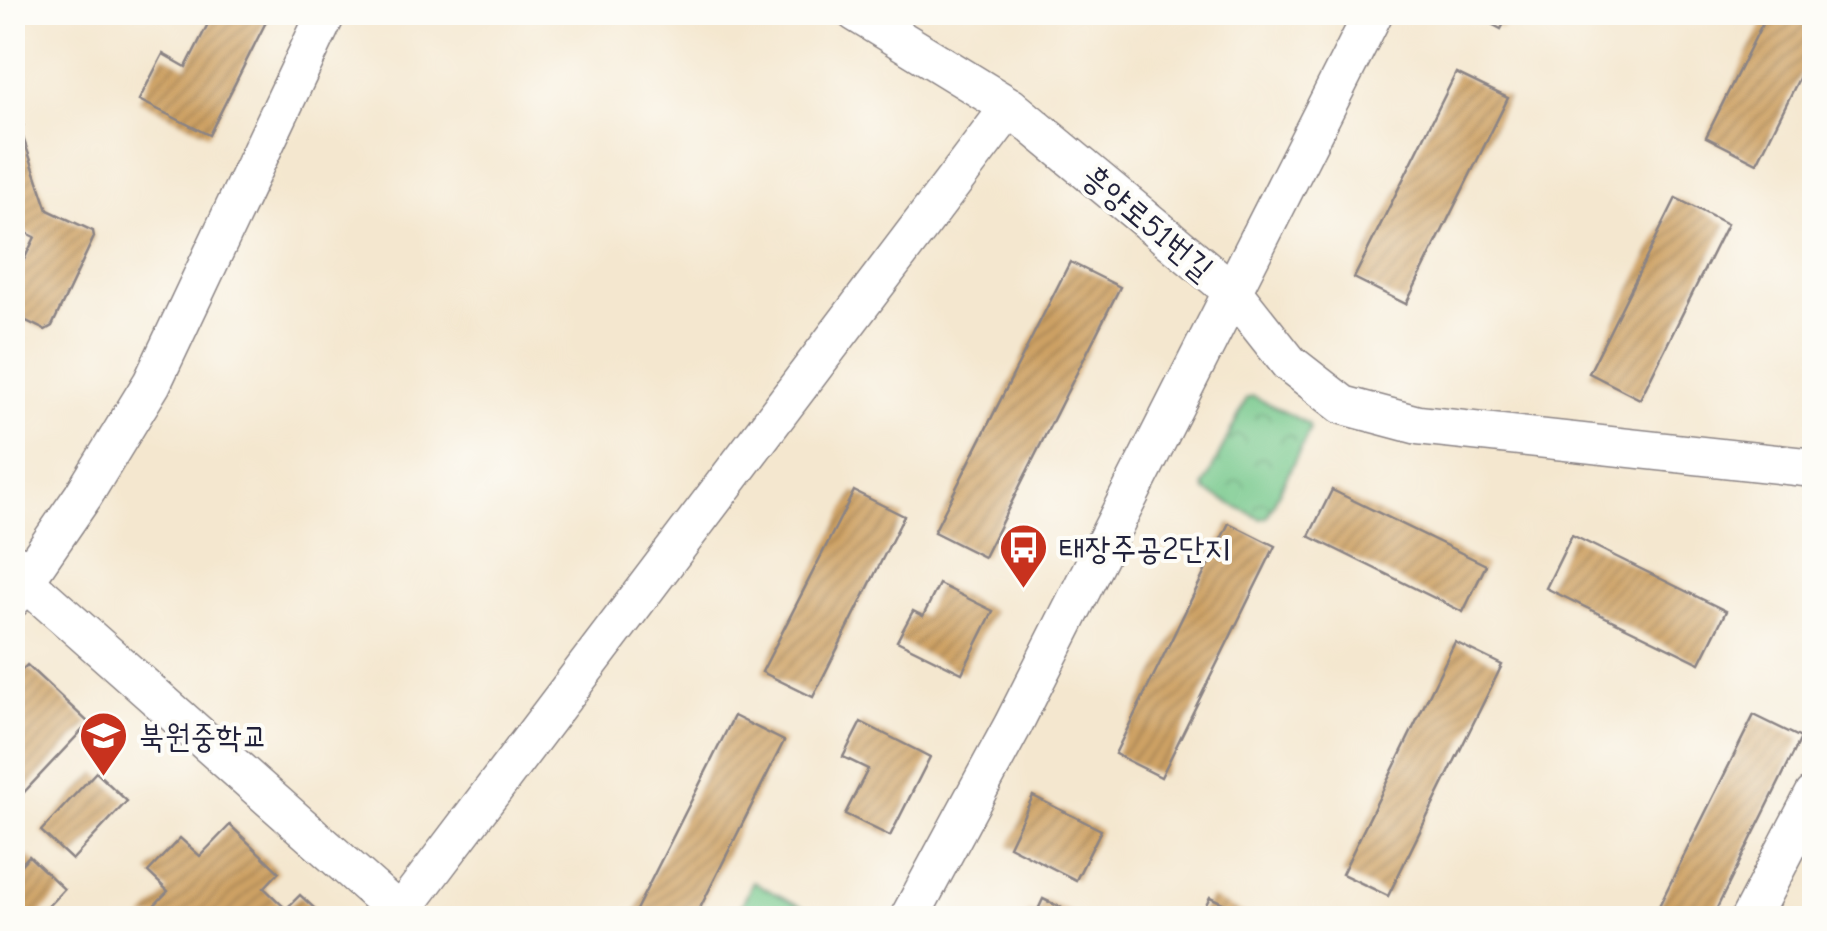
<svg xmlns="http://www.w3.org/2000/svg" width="1827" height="931" font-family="'Comic Neue','Poor Story',sans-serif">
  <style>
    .park { fill: url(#park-crowns); stroke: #4c7563; stroke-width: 2.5 }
    .building { fill: url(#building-hatch) }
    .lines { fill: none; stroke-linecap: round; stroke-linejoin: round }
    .minor-casing { stroke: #8b8485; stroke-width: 41 }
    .minor { stroke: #fff; stroke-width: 38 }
    .labels { text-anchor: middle; stroke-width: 8; stroke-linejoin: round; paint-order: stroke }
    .street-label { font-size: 32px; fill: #22223b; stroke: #fdfcf7 }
    .poi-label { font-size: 32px; fill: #22223b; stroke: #fdfcf7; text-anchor: start }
  </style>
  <defs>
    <pattern id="park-crowns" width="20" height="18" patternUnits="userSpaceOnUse" patternTransform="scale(2.5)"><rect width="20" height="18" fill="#76c88b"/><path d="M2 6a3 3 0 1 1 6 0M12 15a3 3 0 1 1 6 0" fill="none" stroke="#60a273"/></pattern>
    <pattern id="building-hatch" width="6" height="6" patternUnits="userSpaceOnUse" patternTransform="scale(2.5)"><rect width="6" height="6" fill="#cea265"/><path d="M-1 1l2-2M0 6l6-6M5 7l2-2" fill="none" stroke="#a78454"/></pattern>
  </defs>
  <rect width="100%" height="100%" fill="#fdfcf7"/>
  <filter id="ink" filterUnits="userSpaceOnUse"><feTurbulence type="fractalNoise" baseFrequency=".01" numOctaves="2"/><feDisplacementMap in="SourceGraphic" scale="20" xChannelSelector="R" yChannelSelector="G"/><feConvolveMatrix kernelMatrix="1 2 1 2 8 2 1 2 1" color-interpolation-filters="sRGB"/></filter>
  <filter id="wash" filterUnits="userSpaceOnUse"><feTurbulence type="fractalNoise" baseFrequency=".0048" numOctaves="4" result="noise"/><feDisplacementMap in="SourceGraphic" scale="40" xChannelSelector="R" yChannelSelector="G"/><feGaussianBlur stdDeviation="2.25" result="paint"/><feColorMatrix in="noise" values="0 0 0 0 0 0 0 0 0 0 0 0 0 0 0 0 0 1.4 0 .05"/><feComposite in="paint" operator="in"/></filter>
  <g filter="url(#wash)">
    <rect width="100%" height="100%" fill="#f4e7cf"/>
    <!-- park -->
    <g class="park">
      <polygon points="1253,396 1308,424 1310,429 1267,517 1261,519 1206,491 1204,486 1247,398"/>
      <polygon points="753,882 824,918 735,918"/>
    </g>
    <g id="blocks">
      <!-- building -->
      <g class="building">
        <polygon points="214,12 271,12 209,135 139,100 163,54 186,67"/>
        <polygon points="1469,12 1535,12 1529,24 1509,14 1501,29"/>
        <polygon points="1814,12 1814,48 1757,163 1706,137 1767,14"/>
        <polygon points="1456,73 1508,98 1406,304 1354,278"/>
        <polygon points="17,105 23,125 19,126 48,210 93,231 94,237 52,326 45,330 12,314 12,272 17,274 35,237 12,226 12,107"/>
        <polygon points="1676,198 1727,224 1640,399 1589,373"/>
        <polygon points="1070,262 1120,287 984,557 934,532"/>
        <polygon points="1332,490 1486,565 1463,612 1309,536"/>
        <polygon points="854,491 904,516 813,697 762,672"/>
        <polygon points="1229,523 1275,546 1161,777 1115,754"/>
        <polygon points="1572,535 1726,611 1700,663 1546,588"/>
        <polygon points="939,584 993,611 962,673 897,641 913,611 923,616"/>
        <polygon points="1455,642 1502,665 1388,896 1342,874"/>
        <polygon points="27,665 89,723 12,805 12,680"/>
        <polygon points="1754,715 1801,738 1712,918 1653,918"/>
        <polygon points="734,716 784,741 695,918 632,918"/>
        <polygon points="861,722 930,757 890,836 845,814 868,769 843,757"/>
        <polygon points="96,772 127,801 72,860 41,831"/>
        <polygon points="1033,796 1101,830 1076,880 1009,846"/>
        <polygon points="230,825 279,872 264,888 286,909 300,895 325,918 226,918 219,913 214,918 142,918 168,891 148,872 180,838 200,856"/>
        <polygon points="29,856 64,889 37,918 12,918 12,874"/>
        <polygon points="1210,897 1254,918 1199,918"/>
        <polygon points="1043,899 1083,918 1026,918 1029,911 1036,914"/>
      </g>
    </g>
  </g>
  <g filter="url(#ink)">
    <use href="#blocks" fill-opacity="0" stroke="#8b8485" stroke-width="2.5"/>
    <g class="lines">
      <defs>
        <g id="minor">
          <polyline points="855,12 1010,107 1232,291 1289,363 1343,405 1418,425 1814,468"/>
          <polyline points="16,564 27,583 405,918"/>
          <polyline points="12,599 83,496 152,383 327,12"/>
          <polyline points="399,914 1010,107"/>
          <polyline points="909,918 1013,725 1374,12"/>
          <polyline points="1750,918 1814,795"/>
        </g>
      </defs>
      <!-- minor casing -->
      <use href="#minor" class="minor-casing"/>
      <!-- minor -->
      <use href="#minor" class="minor"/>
    </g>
  </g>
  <!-- icons -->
  <defs>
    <symbol id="bus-pin" viewBox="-11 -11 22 30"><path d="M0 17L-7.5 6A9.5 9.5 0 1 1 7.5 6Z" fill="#c8321e" stroke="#fdfcf7"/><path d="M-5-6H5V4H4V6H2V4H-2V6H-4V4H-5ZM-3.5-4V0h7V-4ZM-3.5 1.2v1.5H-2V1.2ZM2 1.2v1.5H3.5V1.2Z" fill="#fff"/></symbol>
    <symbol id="school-pin" viewBox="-11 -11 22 30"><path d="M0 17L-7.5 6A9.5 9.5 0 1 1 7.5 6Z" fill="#c8321e" stroke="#fdfcf7"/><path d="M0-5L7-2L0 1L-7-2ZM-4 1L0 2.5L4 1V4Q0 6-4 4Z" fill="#fff"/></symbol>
  </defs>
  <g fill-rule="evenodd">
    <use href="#bus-pin" x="996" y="520" width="55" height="75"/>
    <use href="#school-pin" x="76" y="708" width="55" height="75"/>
  </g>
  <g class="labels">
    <!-- street labels -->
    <g class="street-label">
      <text transform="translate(1148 222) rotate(40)" y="11">흥양로51번길</text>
    </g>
    <!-- poi labels -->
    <g class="poi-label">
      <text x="1059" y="559">태장주공2단지</text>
      <text x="139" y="747">북원중학교</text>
    </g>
  </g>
  <!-- margin -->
  <rect width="1827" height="931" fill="none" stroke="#fdfcf7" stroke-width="50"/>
</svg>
